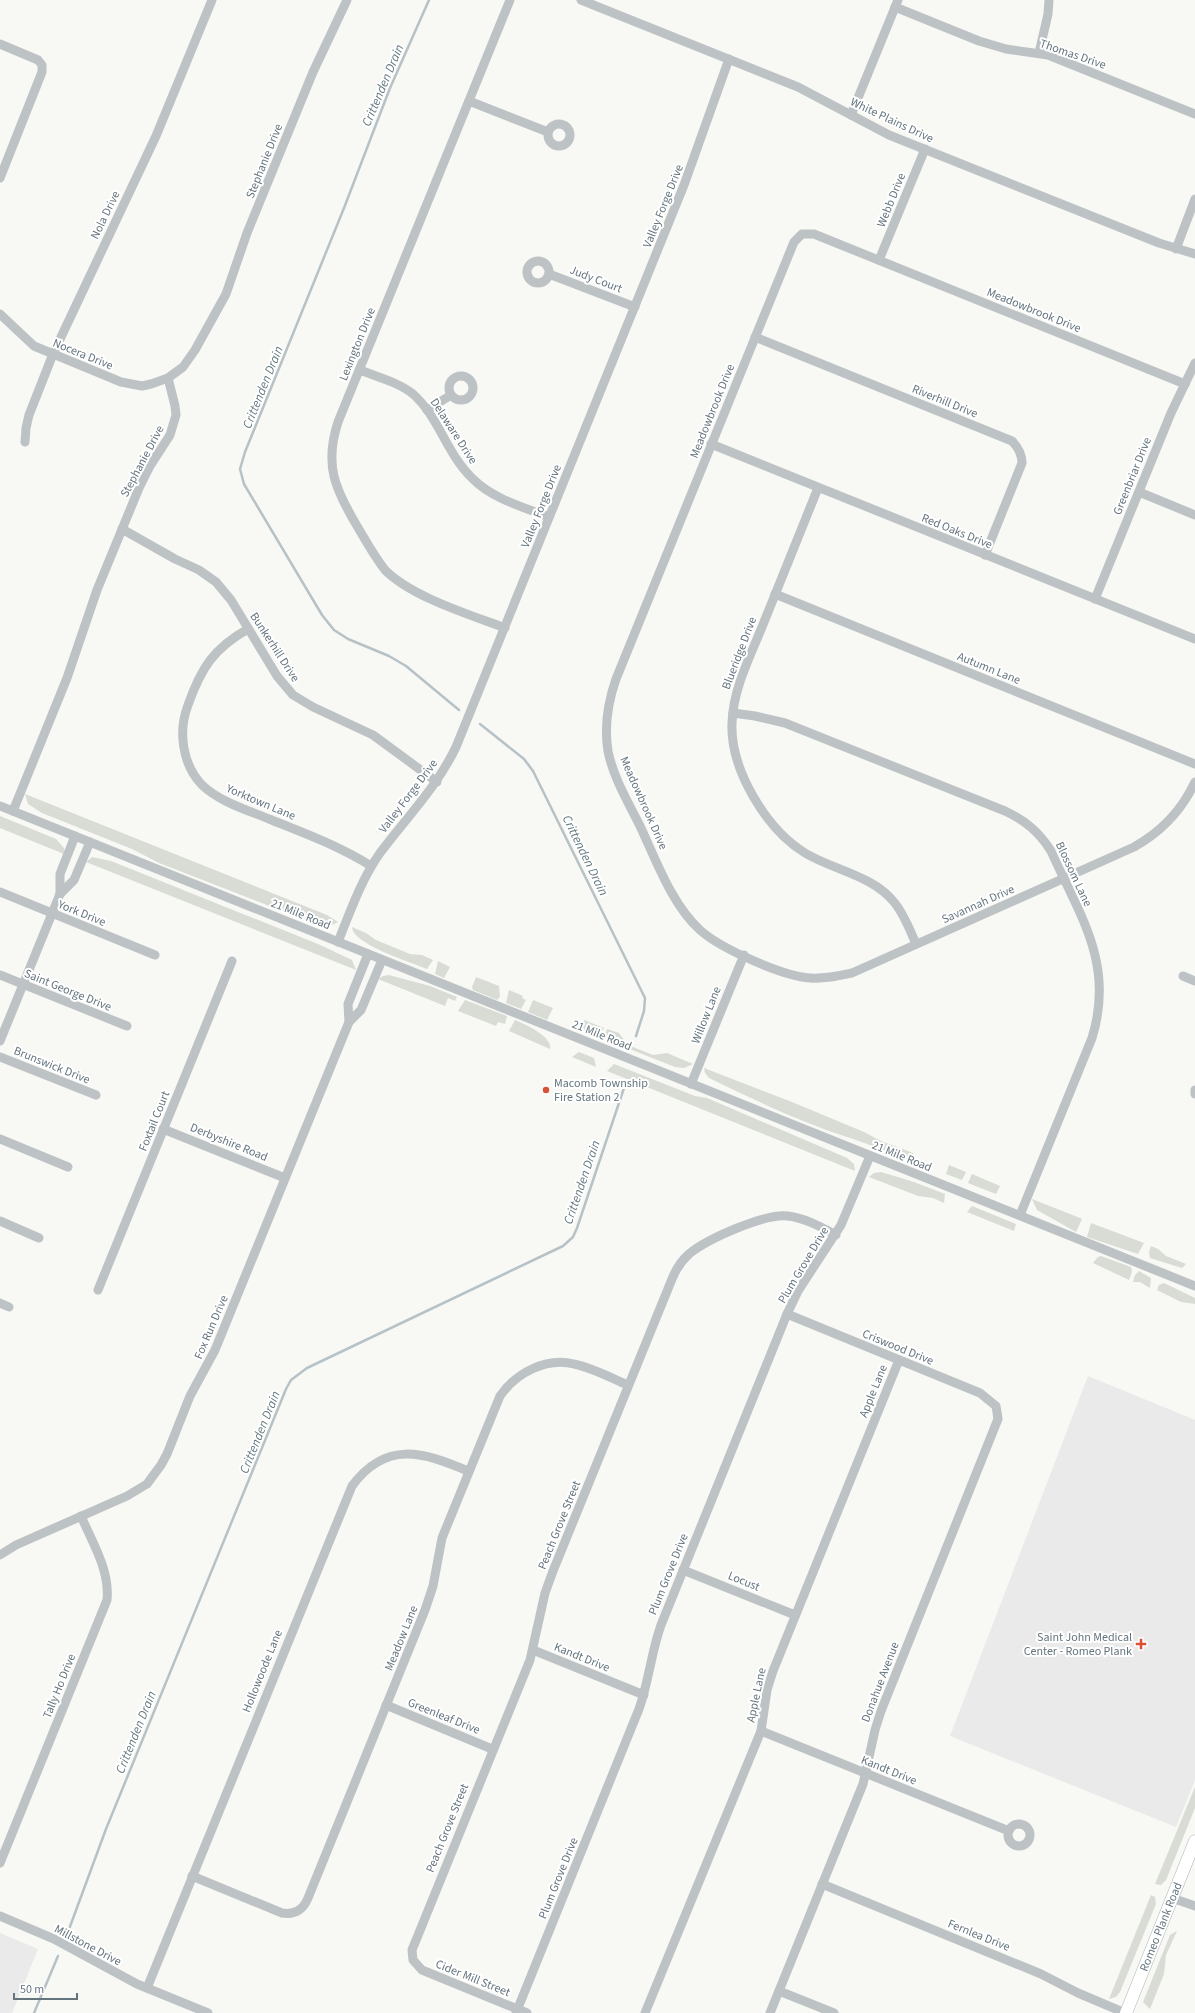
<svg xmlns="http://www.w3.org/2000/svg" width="1195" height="2013" font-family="'Source Sans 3',sans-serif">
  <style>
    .built { fill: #e9eae9 }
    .green { fill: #d8dcd5 }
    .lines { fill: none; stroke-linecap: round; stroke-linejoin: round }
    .stream { stroke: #b6c2c6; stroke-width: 2.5 }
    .major-casing { stroke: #b1b7ba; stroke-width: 13 }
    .minor { stroke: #bdc2c5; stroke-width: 9 }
    .major { stroke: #fff; stroke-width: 12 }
    .poi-dot { fill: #d95235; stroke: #fff; stroke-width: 1.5 }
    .labels { text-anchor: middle; stroke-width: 4; stroke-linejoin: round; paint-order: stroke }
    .street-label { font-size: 12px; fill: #65757e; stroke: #fff }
    .poi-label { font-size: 12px; fill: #65757e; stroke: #fff; text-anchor: start }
    .water-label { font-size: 13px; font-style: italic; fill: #647a80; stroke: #fff }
  </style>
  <rect width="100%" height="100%" fill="#f8f8f5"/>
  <!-- built -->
  <g class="built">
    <polygon points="1088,1376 1195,1420 1195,1780 1176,1827 950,1736"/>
    <polygon points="0,1933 38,1949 12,2013 0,2013"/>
  </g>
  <!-- green -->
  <g class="green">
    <polygon points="25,794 327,915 338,922 330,926 313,923 159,863 132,849 42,813 28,804"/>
    <polygon points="0,816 56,839 64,848 64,854 0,828"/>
    <polygon points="92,857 111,861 318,944 352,960 356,970 86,862"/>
    <path d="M352,927l14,6 10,7 34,14 12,1 11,5 -6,9c-14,-6 -75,-25 -75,-42z"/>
    <polygon points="438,961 450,967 444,978 435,974"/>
    <polygon points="389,975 430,986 457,997 455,1001 448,998 445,1006 378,979 383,976"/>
    <polygon points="476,977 499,986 500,997 497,1000 473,990 472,987"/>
    <polygon points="509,990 523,996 522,998 526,1000 521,1009 506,1003"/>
    <polygon points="465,1000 507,1016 505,1024 498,1022 496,1026 458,1011"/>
    <polygon points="533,1000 553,1008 547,1020 528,1012"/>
    <path d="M515,1020c10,4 38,17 35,29l-41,-18z"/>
    <polygon points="584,1020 604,1028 602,1032 595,1035 585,1032 582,1026"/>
    <polygon points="607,1029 619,1033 628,1045 653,1055 667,1053 693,1064 684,1068 675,1067 607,1040 605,1034"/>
    <polygon points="579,1052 594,1058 596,1067 572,1057"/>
    <polygon points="614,1064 695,1096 707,1098 847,1158 854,1164 855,1171 607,1071"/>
    <path d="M704,1068l88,34 72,30 17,9 32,12 -3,7c-19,-6 -38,-15 -57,-21 -50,-16 -97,-38 -144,-61l-4,-5z"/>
    <polygon points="949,1165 966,1172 962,1180 946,1174"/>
    <polygon points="881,1172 914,1182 945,1194 944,1203 933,1198 918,1196 869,1177 874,1173"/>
    <polygon points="972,1174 1000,1186 996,1194 968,1183"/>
    <polygon points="1032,1199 1080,1218 1082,1219 1076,1232 1037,1210"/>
    <polygon points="972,1206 1016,1224 1014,1231 967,1212"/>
    <polygon points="1091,1223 1144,1243 1138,1254 1087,1237"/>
    <polygon points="1151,1246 1158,1249 1166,1256 1186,1264 1182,1268 1150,1258 1149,1252"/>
    <polygon points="1101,1256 1131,1267 1132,1272 1129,1280 1093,1263 1098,1257"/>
    <polygon points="1139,1271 1151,1278 1150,1288 1140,1282 1133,1282 1135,1275"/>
    <polygon points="1164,1283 1195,1298 1195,1304 1181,1302 1157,1290 1159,1285"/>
    <polygon points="1195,1787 1195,1808 1166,1880 1161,1885 1155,1884"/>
    <polygon points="1151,1895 1155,1897 1156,1904 1120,1992 1116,1997 1109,1999"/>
    <polygon points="1177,1931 1166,1955 1164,1974 1150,2009 1143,2002 1170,1935"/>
  </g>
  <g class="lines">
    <!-- stream -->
    <g class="stream">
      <polyline points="429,0 390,88 344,208 245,452 240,469 244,484 322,615 334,630 348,639 389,656 406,666 459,710"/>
      <polyline points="480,724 524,759 533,771 645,998 644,1011 636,1036"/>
      <polyline points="68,1932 106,1829 286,1389 291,1380 307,1368 563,1246 573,1237 577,1228 624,1088"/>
      <polyline points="34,2013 58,1956"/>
    </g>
    <defs>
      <g id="major">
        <path id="s1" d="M1126,2013l69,-172"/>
      </g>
    </defs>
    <!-- major casing -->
    <use href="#major" class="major-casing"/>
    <!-- minor -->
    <g class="minor">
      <polyline points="581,0 798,87 889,135 1159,243 1195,254"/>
      <polyline points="895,7 979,41 1006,49 1048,55 1195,114"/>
      <polyline points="0,44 38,60 42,65 42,72 0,178"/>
      <polyline points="1039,53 1048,14 1049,0"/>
      <polyline points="469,101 548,132"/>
      <polyline points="851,115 898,0"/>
      <circle cx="559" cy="135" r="11"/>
      <polyline points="1176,249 1195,199"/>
      <polyline points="879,260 925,149"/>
      <circle cx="538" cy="272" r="11"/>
      <polyline points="549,274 635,307"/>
      <polyline points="0,314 34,346 121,382 142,386 151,384 168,378 183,367 195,350 226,294 247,233 313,72 347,0"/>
      <path d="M755,337l257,104c7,7 10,13 10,22l-37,92"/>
      <path d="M360,370c17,7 38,12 53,24 26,23 34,61 60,85 20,20 50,28 76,38"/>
      <circle cx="461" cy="388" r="12"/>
      <path d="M1185,384l-371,-150h-12l-8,8 -178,437c-8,23 -12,48 -8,72 5,26 20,51 32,75 16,34 32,79 60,104 21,19 83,46 110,48 15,1 28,-2 42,-5l282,-126c27,-15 48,-37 61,-65"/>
      <polyline points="427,410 451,395"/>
      <polyline points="25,442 26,428 29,415 53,354 156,136 212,0"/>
      <polyline points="711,444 1195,639"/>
      <path d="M818,488c-18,45 -36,90 -54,134 -13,33 -31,66 -32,101 -2,46 34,106 73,130 28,17 67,22 89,49 10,12 16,28 22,42"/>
      <polyline points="1139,492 1195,515"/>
      <polyline points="122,529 175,559 199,570 216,582 231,600 277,676 293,695 313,707 373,735 437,782"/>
      <polyline points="775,594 1195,764"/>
      <polyline points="1095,599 1171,413 1195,363"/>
      <path d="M505,628c-37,-14 -93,-31 -120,-58 -11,-14 -19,-29 -28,-44 -22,-37 -33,-61 -19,-104l172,-422"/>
      <path d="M248,629c-34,19 -47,39 -60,76 -10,26 -6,59 14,80 18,17 45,25 67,34 35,14 70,27 102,47"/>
      <path d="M733,713l22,3 30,7 220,88c21,10 34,21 46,40 29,65 64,113 41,187l-72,177"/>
      <polyline points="0,806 1195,1286"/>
      <polyline points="13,811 67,678 97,590 139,488 150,466 170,435 176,415 175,406 168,378"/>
      <polyline points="0,892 155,955"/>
      <polyline points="60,894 60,874 75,836"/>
      <path d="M338,942c12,-30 23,-62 42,-89 26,-35 57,-66 76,-106l228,-562 45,-126"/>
      <polyline points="0,975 127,1026"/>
      <polyline points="1183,976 1195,981"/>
      <polyline points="349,1022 348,1004 368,954"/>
      <polyline points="0,1041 60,894 74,880 90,842"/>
      <polyline points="0,1057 96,1095"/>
      <polyline points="691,1084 744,955"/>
      <polyline points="1195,1090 1195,1094"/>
      <polyline points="163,1129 285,1178"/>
      <polyline points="0,1139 68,1167"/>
      <polyline points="0,1221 39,1238"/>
      <polyline points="98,1290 232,961"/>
      <polyline points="0,1303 9,1307"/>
      <polyline points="0,1555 16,1545 127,1496 147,1484 161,1465 167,1454 190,1396 215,1350 349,1022 361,1010 382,960"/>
      <polyline points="683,1570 795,1615"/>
      <polyline points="533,1650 644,1695"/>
      <polyline points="386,1705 492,1749"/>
      <polyline points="761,1731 1009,1831"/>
      <circle cx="1019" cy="1835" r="11"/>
      <path d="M0,1863l107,-263c3,-30 -15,-58 -26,-84"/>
      <path d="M192,1876l90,37c13,2 21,-3 26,-15l117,-288 8,-24 9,-48 58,-142c16,-23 46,-39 74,-32 19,4 37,14 54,21"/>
      <polyline points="822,1884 1041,1974 1078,1993 1125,2013"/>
      <polyline points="1172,1898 1195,1906"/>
      <polyline points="0,1916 54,1939 137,1984 208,2013"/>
      <path d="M147,1988l205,-502c34,-46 71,-34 116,-15"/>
      <polyline points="779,1991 834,2013"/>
      <path d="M516,2013l123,-304c10,-28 12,-56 22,-84l126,-311 11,-23 43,-66 29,-69"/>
      <path d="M527,2013l-105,-43 -9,-10 -1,-10 118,-290 15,-67 8,-22 119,-292c4,-10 9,-18 17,-25 18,-15 76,-41 99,-38 17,2 33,11 48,19"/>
      <polyline points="645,2013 761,1731 767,1690 773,1671 899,1360"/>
      <polyline points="770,2013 863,1784 875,1730 881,1711 998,1419 996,1406 980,1393 787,1314"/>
    </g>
    <!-- major -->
    <use href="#major" class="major"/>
  </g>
  <!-- markers -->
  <g class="poi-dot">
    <circle cx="546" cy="1090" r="4"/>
    <path d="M1139 1638h4v4h4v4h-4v4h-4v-4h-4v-4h4z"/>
  </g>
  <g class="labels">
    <!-- street labels -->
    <g class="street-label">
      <text transform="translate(1073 54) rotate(19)" y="4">Thomas Drive</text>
      <text transform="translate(892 120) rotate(25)" y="4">White Plains Drive</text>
      <text transform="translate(264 161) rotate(-68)" y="4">Stephanie Drive</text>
      <text transform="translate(891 200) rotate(-68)" y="4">Webb Drive</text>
      <text transform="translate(663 206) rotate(-68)" y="4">Valley Forge Drive</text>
      <text transform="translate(105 215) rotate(-64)" y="4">Nola Drive</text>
      <text transform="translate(596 279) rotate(21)" y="4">Judy Court</text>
      <text transform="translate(1034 310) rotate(22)" y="4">Meadowbrook Drive</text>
      <text transform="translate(357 344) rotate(-68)" y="4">Lexington Drive</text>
      <text transform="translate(83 354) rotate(22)" y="4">Nocera Drive</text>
      <text transform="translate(945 401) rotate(22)" y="4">Riverhill Drive</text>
      <text transform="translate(712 411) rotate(-68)" y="4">Meadowbrook Drive</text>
      <text transform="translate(454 431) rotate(57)" y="4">Delaware Drive</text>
      <text transform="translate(142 461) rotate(-62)" y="4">Stephanie Drive</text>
      <text transform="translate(1132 476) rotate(-68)" y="4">Greenbriar Drive</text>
      <text transform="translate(541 506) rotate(-68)" y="4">Valley Forge Drive</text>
      <text transform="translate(957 531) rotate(22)" y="4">Red Oaks Drive</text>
      <text transform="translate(275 647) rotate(57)" y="4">Bunkerhill Drive</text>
      <text transform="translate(739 653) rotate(-69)" y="4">Blueridge Drive</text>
      <text transform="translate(989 668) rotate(22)" y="4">Autumn Lane</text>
      <text transform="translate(408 796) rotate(-53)" y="4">Valley Forge Drive</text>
      <text transform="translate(261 802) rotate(23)" y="4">Yorktown Lane</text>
      <text transform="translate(644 803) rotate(66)" y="4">Meadowbrook Drive</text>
      <text transform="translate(1074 874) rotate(65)" y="4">Blossom Lane</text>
      <text transform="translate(978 904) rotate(-24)" y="4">Savannah Drive</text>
      <text transform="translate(82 913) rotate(22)" y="4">York Drive</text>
      <text transform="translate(301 914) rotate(22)" y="4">21 Mile Road</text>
      <text transform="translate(68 990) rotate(22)" y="4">Saint George Drive</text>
      <text transform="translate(706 1015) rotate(-68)" y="4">Willow Lane</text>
      <text transform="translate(602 1035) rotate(22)" y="4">21 Mile Road</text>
      <text transform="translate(52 1065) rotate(22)" y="4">Brunswick Drive</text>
      <text transform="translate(154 1121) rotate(-68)" y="4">Foxtail Court</text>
      <text transform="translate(229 1142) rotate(22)" y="4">Derbyshire Road</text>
      <text transform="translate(902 1156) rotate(22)" y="4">21 Mile Road</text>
      <text transform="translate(803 1265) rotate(-59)" y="4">Plum Grove Drive</text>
      <text transform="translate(211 1327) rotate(-67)" y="4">Fox Run Drive</text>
      <text transform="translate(898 1347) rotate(22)" y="4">Criswood Drive</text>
      <text transform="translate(873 1391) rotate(-68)" y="4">Apple Lane</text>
      <text transform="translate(559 1525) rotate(-68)" y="4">Peach Grove Street</text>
      <text transform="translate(668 1574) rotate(-68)" y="4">Plum Grove Drive</text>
      <text transform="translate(744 1581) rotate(22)" y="4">Locust</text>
      <text transform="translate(401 1638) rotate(-68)" y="4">Meadow Lane</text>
      <text transform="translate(582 1657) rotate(22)" y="4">Kandt Drive</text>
      <text transform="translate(262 1671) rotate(-68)" y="4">Hollowoode Lane</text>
      <text transform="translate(880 1682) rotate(-69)" y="4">Donahue Avenue</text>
      <text transform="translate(59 1686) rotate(-68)" y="4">Tally Ho Drive</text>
      <text transform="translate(756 1695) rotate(-78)" y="4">Apple Lane</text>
      <text transform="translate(444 1716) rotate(22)" y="4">Greenleaf Drive</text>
      <text transform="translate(889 1770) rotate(22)" y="4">Kandt Drive</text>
      <text transform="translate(447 1828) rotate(-68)" y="4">Peach Grove Street</text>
      <text transform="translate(558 1878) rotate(-68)" y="4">Plum Grove Drive</text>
      <text dy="4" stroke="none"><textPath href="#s1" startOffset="93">Romeo Plank Road</textPath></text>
      <text transform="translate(979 1935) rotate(22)" y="4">Fernlea Drive</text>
      <text transform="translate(88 1945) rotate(28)" y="4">Millstone Drive</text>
      <text transform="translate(473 1978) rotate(22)" y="4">Cider Mill Street</text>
    </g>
    <!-- poi labels -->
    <g class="poi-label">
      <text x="554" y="1087">Macomb Township<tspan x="554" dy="14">Fire Station 2</tspan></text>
      <text x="1132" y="1641" text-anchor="end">Saint John Medical<tspan x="1132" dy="14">Center - Romeo Plank</tspan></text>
    </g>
    <!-- water labels -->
    <g class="water-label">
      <text transform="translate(382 85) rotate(-67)" y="5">Crittenden Drain</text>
      <text transform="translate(262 387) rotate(-68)" y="5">Crittenden Drain</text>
      <text transform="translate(586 855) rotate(64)" y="5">Crittenden Drain</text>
      <text transform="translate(581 1182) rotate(-71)" y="5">Crittenden Drain</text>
      <text transform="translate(259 1432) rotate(-68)" y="5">Crittenden Drain</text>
      <text transform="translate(135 1732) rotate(-68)" y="5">Crittenden Drain</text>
    </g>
  </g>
  <!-- scale -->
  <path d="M14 1993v6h63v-6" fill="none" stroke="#65757e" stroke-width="2"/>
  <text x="20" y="1993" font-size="12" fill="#65757e" stroke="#ffffff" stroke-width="3" paint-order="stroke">50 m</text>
</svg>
